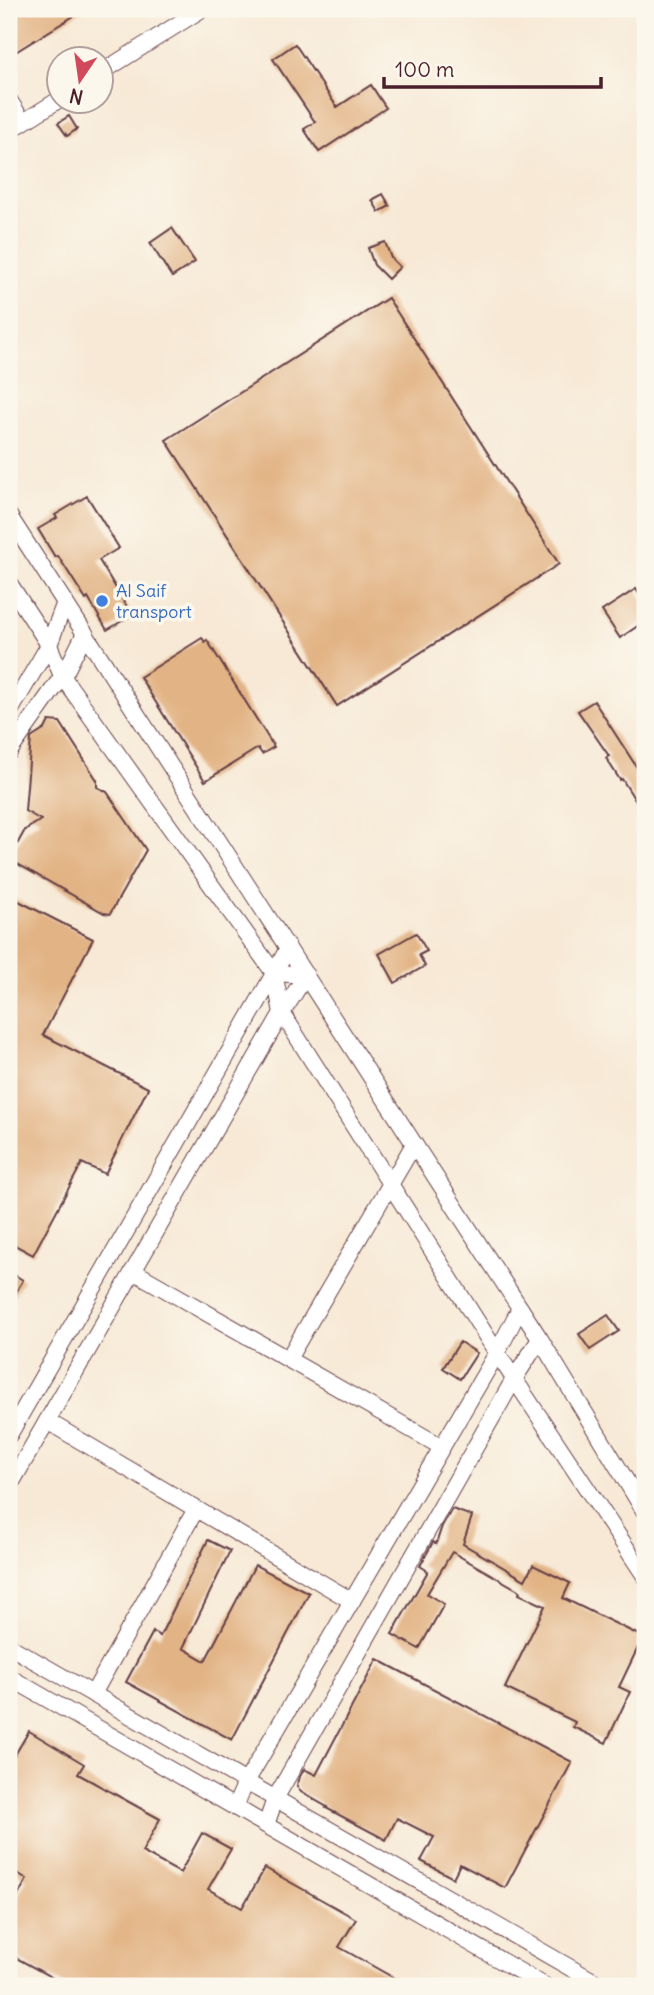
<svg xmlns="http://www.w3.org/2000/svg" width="654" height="1995" font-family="Delius,sans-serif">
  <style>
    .building { fill: #e2b384 }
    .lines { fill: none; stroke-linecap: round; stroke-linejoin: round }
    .minor-casing { stroke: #643d45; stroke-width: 18 }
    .minor { stroke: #fff; stroke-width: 16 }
    .shop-dot { fill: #3f7fe0; stroke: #fbf7ec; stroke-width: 2.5 }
    .labels { text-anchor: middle; stroke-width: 7; stroke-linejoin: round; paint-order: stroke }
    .shop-label { font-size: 18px; fill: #366cbe; stroke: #fbf7ec; text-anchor: start }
  </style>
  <rect width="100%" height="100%" fill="#fbf7ec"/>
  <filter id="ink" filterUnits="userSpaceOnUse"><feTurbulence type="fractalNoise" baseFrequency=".0143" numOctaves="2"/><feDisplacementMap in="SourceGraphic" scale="14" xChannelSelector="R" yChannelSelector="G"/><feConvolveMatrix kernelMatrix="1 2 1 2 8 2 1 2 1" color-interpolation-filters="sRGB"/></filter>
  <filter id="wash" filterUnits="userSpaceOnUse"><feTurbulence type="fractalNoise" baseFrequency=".00686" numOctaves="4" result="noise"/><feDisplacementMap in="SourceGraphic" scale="28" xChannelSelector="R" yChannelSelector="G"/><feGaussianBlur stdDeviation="1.57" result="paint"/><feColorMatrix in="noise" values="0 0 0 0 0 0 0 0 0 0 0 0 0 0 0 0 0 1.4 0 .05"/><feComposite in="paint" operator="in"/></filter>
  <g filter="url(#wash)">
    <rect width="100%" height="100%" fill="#f7e9d6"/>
    <g id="blocks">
      <!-- building -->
      <g class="building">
        <polygon points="9,9 85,9 9,56"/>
        <polygon points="295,44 337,107 371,85 386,108 319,152 304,129 315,122 273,59"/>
        <polygon points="69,116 77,129 67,136 58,123"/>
        <polygon points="383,194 390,206 379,212 372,200"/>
        <polygon points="172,228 195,262 172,277 150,243"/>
        <polygon points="385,242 391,258 400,267 388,279 374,265 368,248"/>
        <polygon points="388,298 559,564 337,706 166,440"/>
        <polygon points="87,496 119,548 99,560 132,615 107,630 88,598 86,600 58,556 55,557 38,529 57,518 55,515"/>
        <polygon points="636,589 645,603 645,621 620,638 602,611"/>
        <polygon points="202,638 205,642 207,640 274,747 262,754 258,748 205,781 140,677"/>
        <polygon points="594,701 645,780 645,816 622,779 620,780 606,758 609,756 578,711"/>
        <polygon points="49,721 60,722 97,780 97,787 107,792 146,850 110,914 104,913 9,859 25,830 41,820 25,811 31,738 45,729"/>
        <polygon points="9,896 93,939 43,1035 148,1088 105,1174 82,1163 33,1255 9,1242"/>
        <polygon points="416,933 427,951 419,955 425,966 395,983 379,954"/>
        <polygon points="9,1272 23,1280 9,1304"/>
        <polygon points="608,1315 619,1331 590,1350 579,1334"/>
        <polygon points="460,1342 477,1353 460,1379 443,1368"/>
        <polygon points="452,1509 472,1516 463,1544 525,1580 533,1565 570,1583 563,1598 643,1637 619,1687 630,1692 606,1743 573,1727 575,1722 505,1688 545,1606 519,1594 520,1591 452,1552 427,1594 444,1604 419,1649 392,1634 428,1571 420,1566 433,1542 436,1544 442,1526"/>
        <polygon points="208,1540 230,1551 183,1648 205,1661 255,1565 309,1593 232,1740 126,1682 153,1632 160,1636"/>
        <polygon points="377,1659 572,1762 505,1888 460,1864 453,1878 421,1861 434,1837 397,1818 386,1840 326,1808 327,1807 301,1792 297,1786 298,1780 304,1769 316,1775"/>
        <polygon points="29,1731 84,1764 78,1774 160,1819 142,1852 180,1873 202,1833 231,1849 208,1889 242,1908 265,1868 356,1919 339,1947 408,1986 67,1986 9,1954 9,1912 27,1879 9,1868 9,1765"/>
      </g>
    </g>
  </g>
  <g filter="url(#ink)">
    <use href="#blocks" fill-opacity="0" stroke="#643d45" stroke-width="2"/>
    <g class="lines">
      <defs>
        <g id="minor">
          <polyline points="102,72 202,9"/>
          <polyline points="9,100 23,122"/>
          <polyline points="9,131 60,99"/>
          <polyline points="9,516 540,1339 645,1512"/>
          <polyline points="9,583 49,645 62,676 274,973 282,1013 497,1353 645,1576"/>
          <polyline points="9,713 49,645 65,602"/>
          <polyline points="9,752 66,671 85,633"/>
          <polyline points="133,1271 442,1447"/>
          <polyline points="288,1359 414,1144"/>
          <polyline points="47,1421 352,1601"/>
          <polyline points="9,1435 266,988 288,948"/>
          <polyline points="9,1487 279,1018 306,975 274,973"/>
          <polyline points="9,1646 602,1986"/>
          <polyline points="9,1677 545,1986"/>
          <polyline points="93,1694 196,1509"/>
          <polyline points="235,1807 246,1782 497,1353 520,1308"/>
          <polyline points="266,1825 275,1799 514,1379 540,1339"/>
        </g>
      </defs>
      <!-- minor casing -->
      <use href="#minor" class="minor-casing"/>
      <!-- minor -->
      <use href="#minor" class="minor"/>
    </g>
  </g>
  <!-- markers -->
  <circle class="shop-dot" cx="102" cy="601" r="7"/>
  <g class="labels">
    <!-- shop labels -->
    <g class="shop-label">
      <text x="116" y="597">Al Saif<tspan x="116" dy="21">transport</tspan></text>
    </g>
  </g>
  <!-- margin -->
  <rect width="654" height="1995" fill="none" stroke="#fbf7ec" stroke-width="35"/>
  <!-- north arrow -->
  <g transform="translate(80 80) rotate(193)"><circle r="33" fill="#fbf7ec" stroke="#b4a19f" stroke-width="2"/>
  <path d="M0-5L12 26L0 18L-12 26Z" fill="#d1495b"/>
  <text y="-10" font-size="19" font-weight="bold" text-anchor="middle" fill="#4a1f2b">N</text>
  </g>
  <!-- scale -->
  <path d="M384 77v10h217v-10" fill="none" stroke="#4a1f2b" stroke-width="3.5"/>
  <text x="395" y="77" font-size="21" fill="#4a1f2b" stroke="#fbf7ec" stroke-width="5" paint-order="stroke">100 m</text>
</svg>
